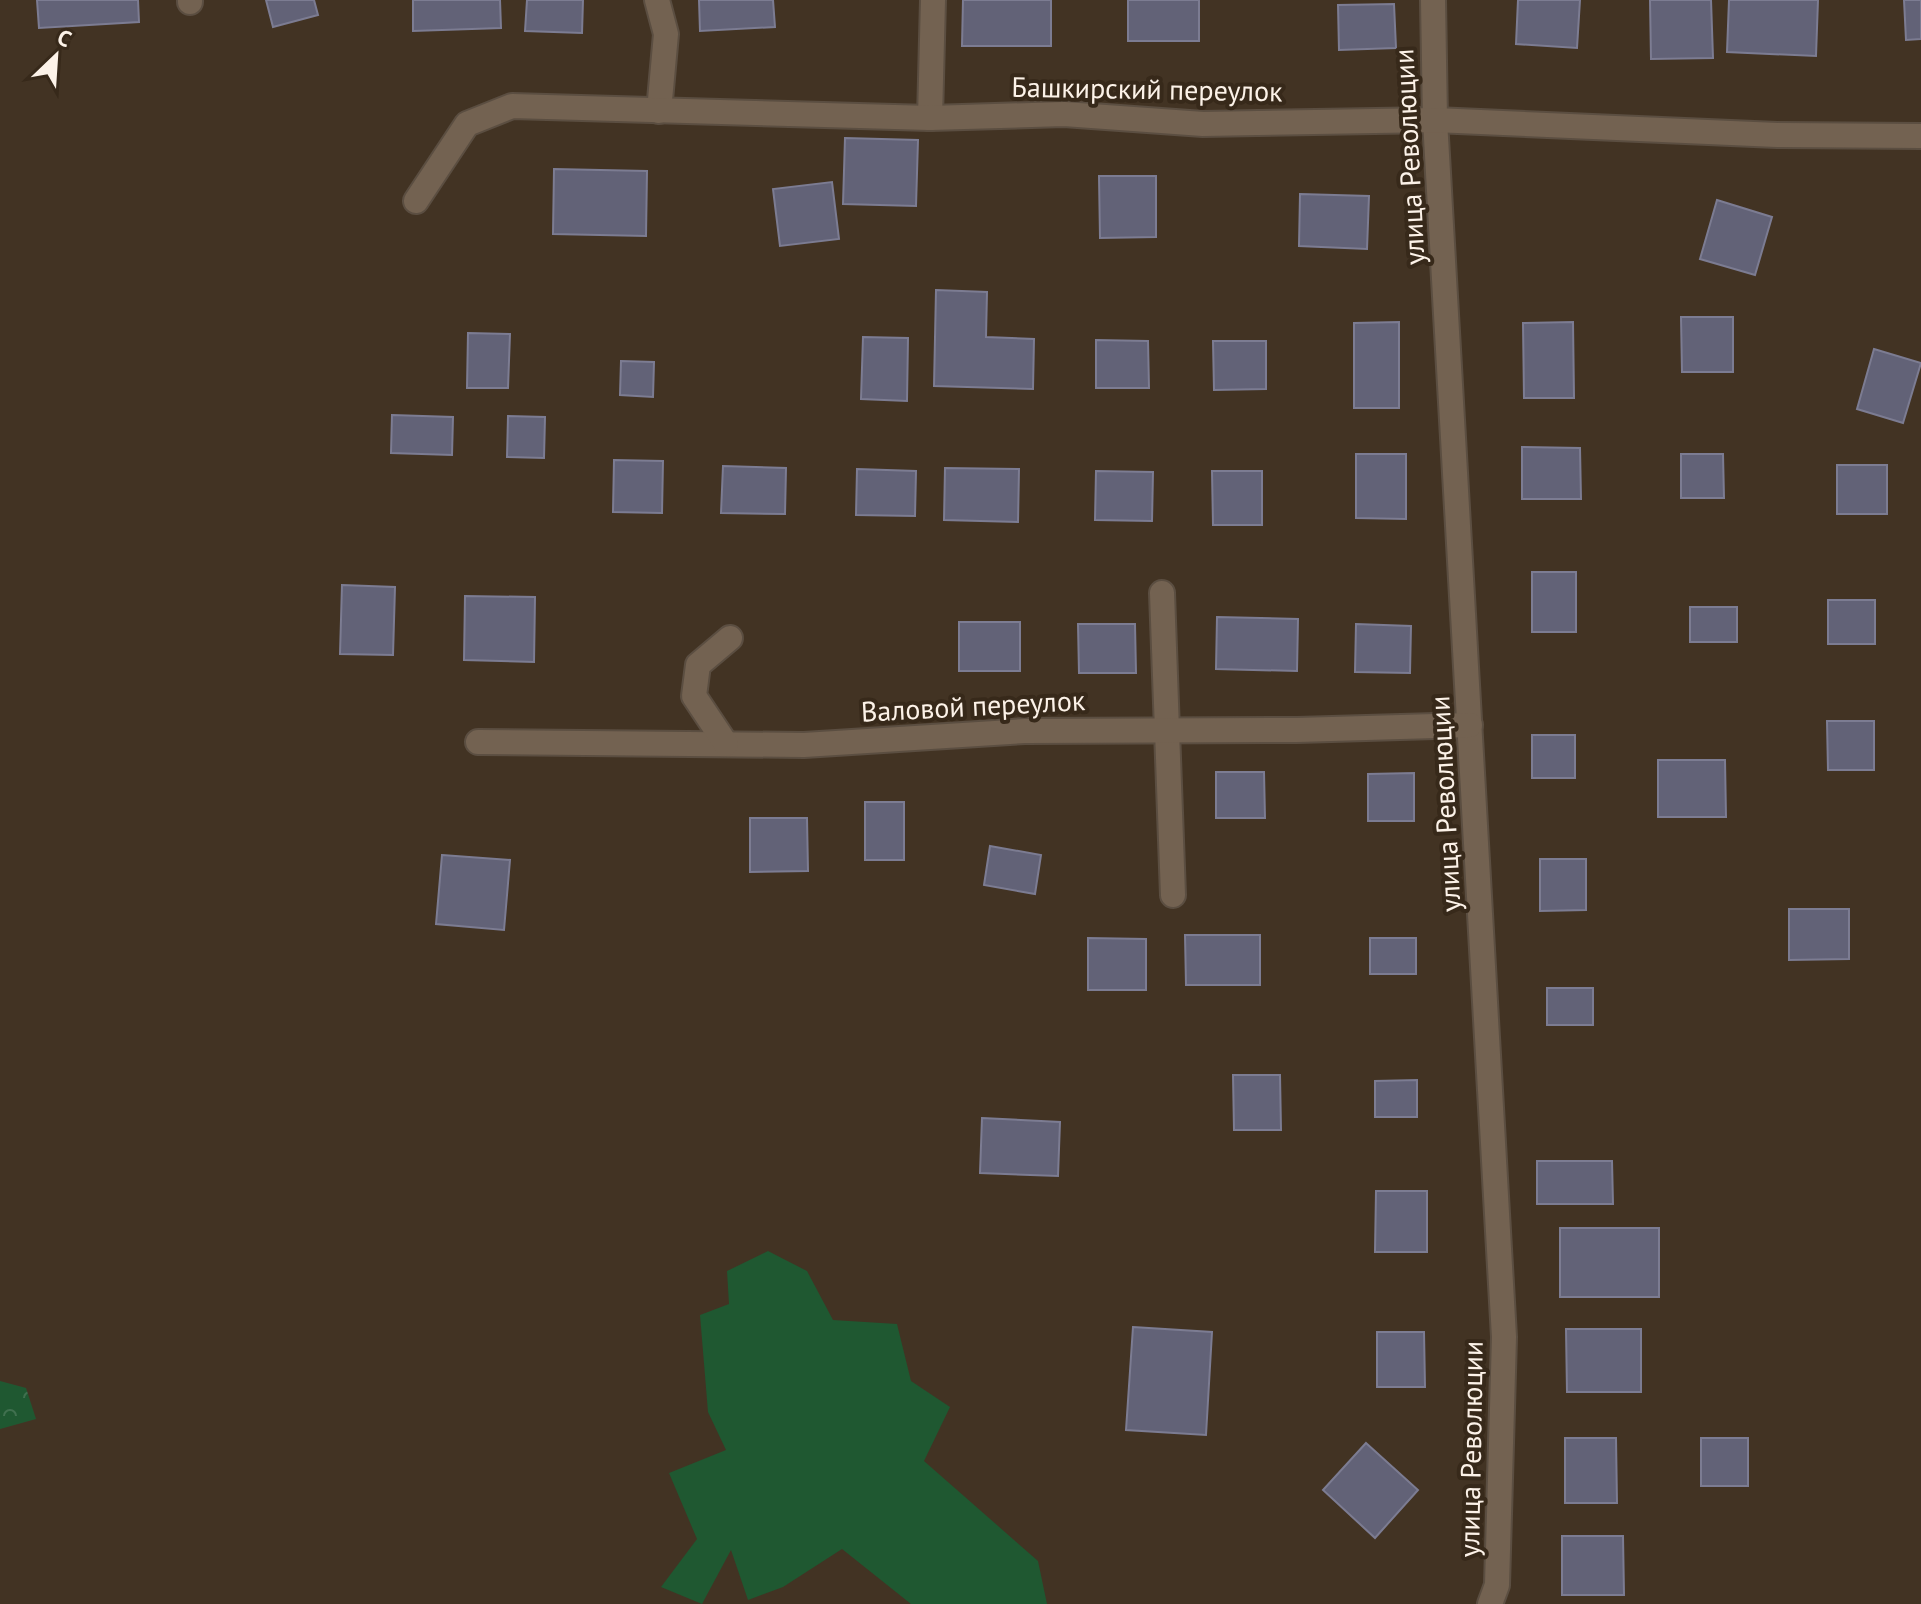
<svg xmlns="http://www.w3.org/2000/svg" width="1921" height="1604" font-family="'PT Sans',sans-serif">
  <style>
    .grass { fill: #1f5831 }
    .forest { fill: url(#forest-crowns) }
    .building { fill: #626277; stroke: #7c7c92; stroke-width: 2 }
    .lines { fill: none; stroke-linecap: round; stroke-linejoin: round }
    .minor-casing { stroke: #5b4e41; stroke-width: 28 }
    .minor { stroke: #736251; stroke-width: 24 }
    .labels { text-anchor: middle; stroke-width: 8; stroke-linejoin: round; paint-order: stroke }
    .street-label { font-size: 28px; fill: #fcf2e8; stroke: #37291a }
  </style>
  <defs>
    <pattern id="forest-crowns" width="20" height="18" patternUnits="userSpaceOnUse" patternTransform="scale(2)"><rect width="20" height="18" fill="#1f5831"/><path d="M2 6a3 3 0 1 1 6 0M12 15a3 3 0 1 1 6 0" fill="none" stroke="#40704f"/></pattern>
  </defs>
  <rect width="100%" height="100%" fill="#423323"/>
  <!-- grass -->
  <polygon class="grass" points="768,1251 807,1271 833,1320 897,1324 911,1381 950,1407 924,1461 1038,1561 1047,1604 911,1604 842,1549 783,1587 748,1600 731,1550 702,1604 661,1587 697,1539 669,1473 726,1450 708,1412 700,1315 729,1304 727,1271"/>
  <!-- forest -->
  <polygon class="forest" points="0,1381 26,1388 36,1419 0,1429"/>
  <!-- building -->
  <g class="building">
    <polygon points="37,0 138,0 139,22 39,28"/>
    <polygon points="266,0 314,0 318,15 273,27"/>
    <polygon points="413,0 500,0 501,28 413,31"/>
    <polygon points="527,0 583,0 582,33 525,31"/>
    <polygon points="699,0 773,0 775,27 700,31"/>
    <polygon points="963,0 1051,0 1051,46 962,46"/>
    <rect x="1128" y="0" width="71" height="41"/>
    <polygon points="1518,0 1580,0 1577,48 1516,44"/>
    <polygon points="1650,0 1711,0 1713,58 1651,59"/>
    <polygon points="1729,0 1818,0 1816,56 1727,52"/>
    <polygon points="1904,0 1921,0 1921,39 1906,40"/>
    <polygon points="1394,4 1396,48 1339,50 1338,5"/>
    <polygon points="845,138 918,140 916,206 843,204"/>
    <polygon points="554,169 647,171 646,236 553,234"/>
    <polygon points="1099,176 1156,176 1156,237 1100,238"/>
    <polygon points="832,182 839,239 780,246 773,189"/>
    <polygon points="1300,194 1369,196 1367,249 1299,246"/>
    <polygon points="1717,200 1772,217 1755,275 1700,259"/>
    <polygon points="936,290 987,292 986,337 1034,339 1033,389 934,386"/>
    <polygon points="1681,317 1733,317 1733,372 1682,372"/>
    <polygon points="1399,322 1399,408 1354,408 1354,323"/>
    <polygon points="1573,322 1574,398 1524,398 1523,323"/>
    <polygon points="468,333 510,334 508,388 467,388"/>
    <polygon points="863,337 908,338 907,401 861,399"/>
    <polygon points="1096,340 1148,341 1149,388 1096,388"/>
    <polygon points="1213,341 1266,341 1266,389 1214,390"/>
    <polygon points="1874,349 1921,363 1903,423 1857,409"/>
    <polygon points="621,361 654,362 653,397 620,395"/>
    <polygon points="392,415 453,417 452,455 391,453"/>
    <polygon points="508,416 545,417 544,458 507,457"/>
    <polygon points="1522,447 1580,448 1581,499 1522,499"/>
    <polygon points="1356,454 1406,454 1406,519 1356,518"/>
    <polygon points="1681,454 1723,454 1724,498 1681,498"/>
    <polygon points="614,460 663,461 662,513 613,512"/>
    <rect x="1837" y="465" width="50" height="49"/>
    <polygon points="723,466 786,468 785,514 721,513"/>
    <polygon points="945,468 1019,469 1018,522 944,520"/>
    <polygon points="857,469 916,471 915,516 856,515"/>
    <polygon points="1096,471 1153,472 1152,521 1095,520"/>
    <polygon points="1212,471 1262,471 1262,525 1213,525"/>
    <rect x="1532" y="572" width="44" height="60"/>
    <polygon points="342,585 395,587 393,655 340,654"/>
    <polygon points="465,596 535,597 534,662 464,660"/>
    <rect x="1828" y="600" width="47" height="44"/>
    <rect x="1690" y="607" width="47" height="35"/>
    <polygon points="1217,617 1298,619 1297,671 1216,669"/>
    <rect x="959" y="622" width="61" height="49"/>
    <polygon points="1078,624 1135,624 1136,673 1079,673"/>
    <polygon points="1356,624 1411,626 1410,673 1355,672"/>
    <polygon points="1827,721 1874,721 1874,770 1828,770"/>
    <rect x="1532" y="735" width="43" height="43"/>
    <polygon points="1658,760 1725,760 1726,817 1658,817"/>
    <polygon points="1216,772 1264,772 1265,818 1216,818"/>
    <polygon points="1414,773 1414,821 1368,821 1368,774"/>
    <rect x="865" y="802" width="39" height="58"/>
    <polygon points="750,818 807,818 808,871 750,872"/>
    <polygon points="990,846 1041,855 1035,894 984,885"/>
    <polygon points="442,855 510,860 504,930 436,924"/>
    <polygon points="1540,859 1586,859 1586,910 1540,911"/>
    <polygon points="1789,909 1849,909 1849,959 1789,960"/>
    <polygon points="1185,935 1260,935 1260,985 1186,985"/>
    <polygon points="1088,938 1146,939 1146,990 1088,990"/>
    <rect x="1370" y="938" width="46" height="36"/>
    <rect x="1547" y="988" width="46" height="37"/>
    <polygon points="1233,1075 1280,1075 1281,1130 1234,1130"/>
    <polygon points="1417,1080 1417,1117 1375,1117 1375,1081"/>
    <polygon points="982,1118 1060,1122 1058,1176 980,1173"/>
    <polygon points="1537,1161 1612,1161 1613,1204 1537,1204"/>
    <polygon points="1376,1191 1427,1191 1427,1252 1375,1252"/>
    <rect x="1560" y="1228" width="99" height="69"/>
    <polygon points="1133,1327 1212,1332 1206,1435 1126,1430"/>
    <polygon points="1566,1329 1641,1329 1641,1392 1567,1392"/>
    <polygon points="1377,1332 1424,1332 1425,1387 1377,1387"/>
    <polygon points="1565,1438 1616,1438 1617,1503 1565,1503"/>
    <rect x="1701" y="1438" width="47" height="48"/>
    <polygon points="1366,1443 1418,1490 1375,1538 1323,1490"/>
    <polygon points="1562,1536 1623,1536 1624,1595 1562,1595"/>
  </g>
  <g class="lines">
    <defs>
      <g id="minor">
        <polyline points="190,0 190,2"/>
        <polyline points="657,0 666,34 659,111"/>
        <polyline points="1433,0 1435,120 1504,1337 1497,1585 1490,1604"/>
        <polyline points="930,118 933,0"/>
        <polyline points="416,201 467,124 512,106 930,118 1064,114 1203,124 1435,120 1777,135 1921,136"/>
        <polyline points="1162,593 1173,895"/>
        <polyline points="478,742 804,745 1025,731 1297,730 1470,725"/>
        <polyline points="726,744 694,696 698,665 730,638"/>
      </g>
    </defs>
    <!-- minor casing -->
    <use href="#minor" class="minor-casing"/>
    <!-- minor -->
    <use href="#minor" class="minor"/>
  </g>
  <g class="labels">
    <!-- street labels -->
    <g class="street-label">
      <text transform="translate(1147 89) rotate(1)" y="10">Башкирский переулок</text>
      <text transform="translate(1409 157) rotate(-93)" y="10">улица Революции</text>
      <text transform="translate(973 706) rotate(-3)" y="10">Валовой переулок</text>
      <text transform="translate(1445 804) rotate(-93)" y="10">улица Революции</text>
      <text transform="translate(1471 1449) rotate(-89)" y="10">улица Революции</text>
    </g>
  </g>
  <!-- north arrow -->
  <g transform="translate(56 56) rotate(25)" stroke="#37291a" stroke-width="6" paint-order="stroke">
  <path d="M0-6L14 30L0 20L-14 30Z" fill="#fcf2e8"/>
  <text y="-12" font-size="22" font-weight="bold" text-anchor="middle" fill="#fcf2e8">С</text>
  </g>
</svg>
